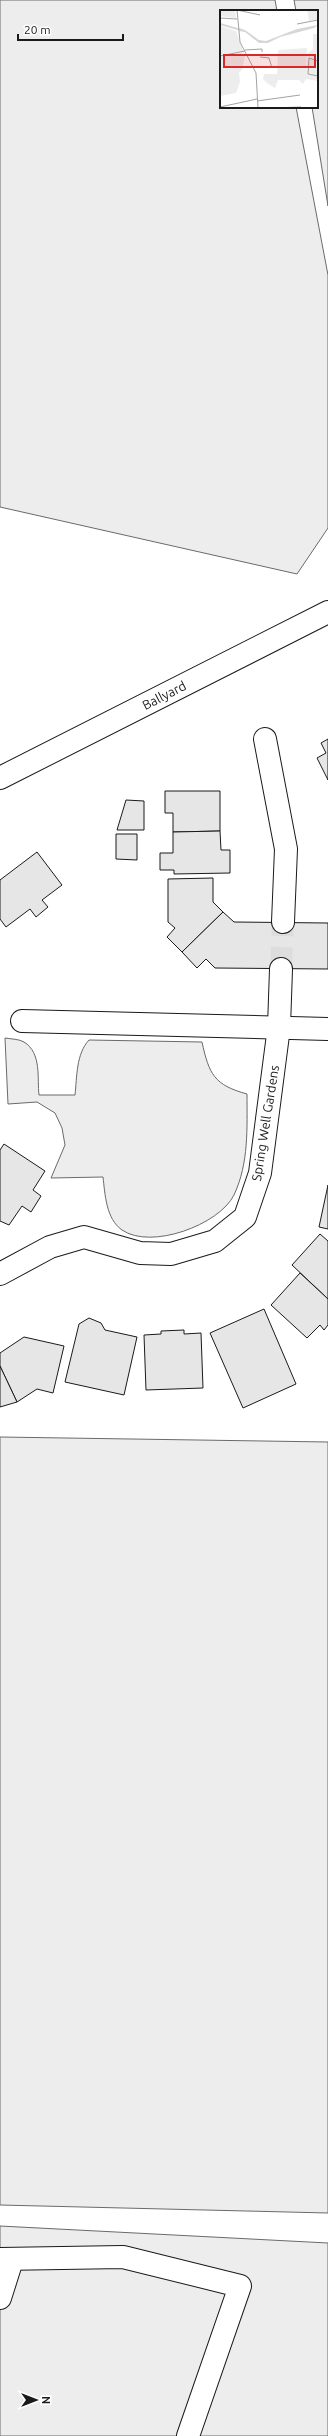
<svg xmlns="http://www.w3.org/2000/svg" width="328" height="2436" font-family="Ubuntu,sans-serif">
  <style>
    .green { fill: #ededed; stroke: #6a6a6a }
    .building { fill: #e6e6e6; stroke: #1a1a1a }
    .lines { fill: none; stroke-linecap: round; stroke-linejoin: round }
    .minor-tunnel { stroke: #ddd; stroke-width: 22; stroke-dasharray: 22 11; stroke-linecap: butt }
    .minor-casing { stroke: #1a1a1a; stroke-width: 24 }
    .minor { stroke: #fff; stroke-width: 22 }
    .labels { text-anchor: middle; stroke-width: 3; stroke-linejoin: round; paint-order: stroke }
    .street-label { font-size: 13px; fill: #1a1a1a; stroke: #fff }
    .inset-river { fill: none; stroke: #d7d7d7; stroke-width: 2 }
    .inset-road { fill: none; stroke: #a3a3a3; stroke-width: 1 }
    .view { fill: #d62828; fill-opacity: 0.15; stroke: #d62828; stroke-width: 2 }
    .inset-edge { fill: none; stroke: #1a1a1a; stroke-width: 2 }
  </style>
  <rect width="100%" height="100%" fill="#fff"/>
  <!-- green -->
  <g class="green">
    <polygon points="0,0 275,0 277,11 221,11 221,107 296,107 328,275 328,528 297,574 0,507"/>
    <polygon points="294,0 328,0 328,206 312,107 317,107 317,11 296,11"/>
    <path d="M5,1038c6,1 14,1 19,4 18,11 13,37 15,53h36c2,-18 1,-41 14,-55l113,2c7,32 12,43 45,52 0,34 2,69 -13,101 -15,30 -83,55 -112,35 -16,-11 -17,-36 -19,-53l-52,1 14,-33 -3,-17 -7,-15 -18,-11 -29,2z"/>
    <polygon points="0,1437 328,1442 328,2213 0,2205"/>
    <polygon points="0,2226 328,2243 328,2436 0,2436"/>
  </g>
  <!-- building -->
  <g class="building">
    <polygon points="328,739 328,780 317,758 326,753 321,743"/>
    <polygon points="165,791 220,791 220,831 173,832 173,813 165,813"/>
    <polygon points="126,800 144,801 144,830 117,830"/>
    <polygon points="220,831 221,850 230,850 230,873 174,874 174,870 160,870 160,853 173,853 173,832"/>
    <polygon points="116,834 137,834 137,860 116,859"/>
    <polygon points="37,852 62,885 42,900 48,907 36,917 30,909 6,927 0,919 0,880"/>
    <polygon points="213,878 213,902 223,912 182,952 167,937 175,928 168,922 168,879"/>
    <polygon points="223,912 234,922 328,923 328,969 215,968 206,959 197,968 182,952"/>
    <polygon points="4,1144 45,1171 33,1190 41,1196 31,1212 22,1206 9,1225 0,1221 0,1150"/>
    <polygon points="328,1185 328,1229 319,1227"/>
    <polygon points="320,1234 328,1241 328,1299 292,1265"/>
    <polygon points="300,1273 328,1299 328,1325 324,1330 320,1325 307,1338 271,1305"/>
    <polygon points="264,1309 296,1384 243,1408 210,1333"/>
    <polygon points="89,1318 101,1323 105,1330 137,1337 124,1395 65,1382 79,1324"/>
    <polygon points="184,1330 184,1334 201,1333 203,1388 146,1390 144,1335 161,1334 161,1331"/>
    <polygon points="24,1337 64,1346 53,1393 37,1389 17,1402 0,1366 0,1353"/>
    <polygon points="0,1366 17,1402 0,1407"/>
  </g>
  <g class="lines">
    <!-- minor-tunnel -->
    <polyline class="minor-tunnel" points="281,969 283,922"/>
    <defs>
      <g id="minor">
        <polyline points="265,739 286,849 283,922"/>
        <polyline points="0,778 328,612"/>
        <polyline points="22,1021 328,1029"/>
        <polyline points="0,1274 50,1247 84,1237 140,1253 171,1254 215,1241 245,1217 260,1173 279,1027 281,969"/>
        <polyline points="0,2259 123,2257 240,2286 188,2436"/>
        <polyline points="0,2298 12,2260"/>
      </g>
    </defs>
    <!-- minor casing -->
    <use href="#minor" class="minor-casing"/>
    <!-- minor -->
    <use href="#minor" class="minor"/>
  </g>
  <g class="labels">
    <!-- street labels -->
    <g class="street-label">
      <text transform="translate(164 695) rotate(-27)" y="5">Ballyard</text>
      <text transform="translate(265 1123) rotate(-81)" y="5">Spring Well Gardens</text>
    </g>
  </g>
  <!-- overview -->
  <g transform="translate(220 10)">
    <rect width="98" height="98" fill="#fff"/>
    <path d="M0,0h15l1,8 -16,-2zM87,0l11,1v8l-9,2zM0,16l16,5 8,22 -2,1 3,2 -3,14 -3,2 1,10 -4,11 -16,3zM93,24h5v47l-12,-2 -3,5 -4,-4h-21l-3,8 -8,-5 -4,-4 1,-5h13l1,-24 29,-2 -1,26 2,-21 5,-4z" fill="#ededed"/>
    <path d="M98,15l-4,3 -34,9 -12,6h-9l-14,-11 -6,-1v-3l6,2 14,10 7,1 31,-12z" fill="#d7d7d7"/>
    <path class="inset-river" d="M0,14l21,6"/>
    <path class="inset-road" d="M17,0l3,32 16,31 2,35M17,0l23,5M0,8l17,1M77,14l21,-4M25,40l17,-1v3M0,46l25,-5M40,47l9,1 3,10M98,51l-9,-3 -1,16 10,2M37,91l43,-6M0,97l37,-8M53,98l28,-1"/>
    <path class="view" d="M4,45h91v12h-91z"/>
    <rect width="98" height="98" class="inset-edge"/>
  </g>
  <!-- north arrow -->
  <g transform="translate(36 2400) rotate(90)" stroke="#ffffff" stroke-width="3" paint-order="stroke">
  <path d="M0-3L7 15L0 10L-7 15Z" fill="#1a1a1a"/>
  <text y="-6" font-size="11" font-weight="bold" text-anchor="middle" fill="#1a1a1a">N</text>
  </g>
  <!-- scale -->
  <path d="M18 34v6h105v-6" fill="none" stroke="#1a1a1a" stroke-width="2"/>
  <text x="24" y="34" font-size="12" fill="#1a1a1a" stroke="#ffffff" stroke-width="3" paint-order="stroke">20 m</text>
</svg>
